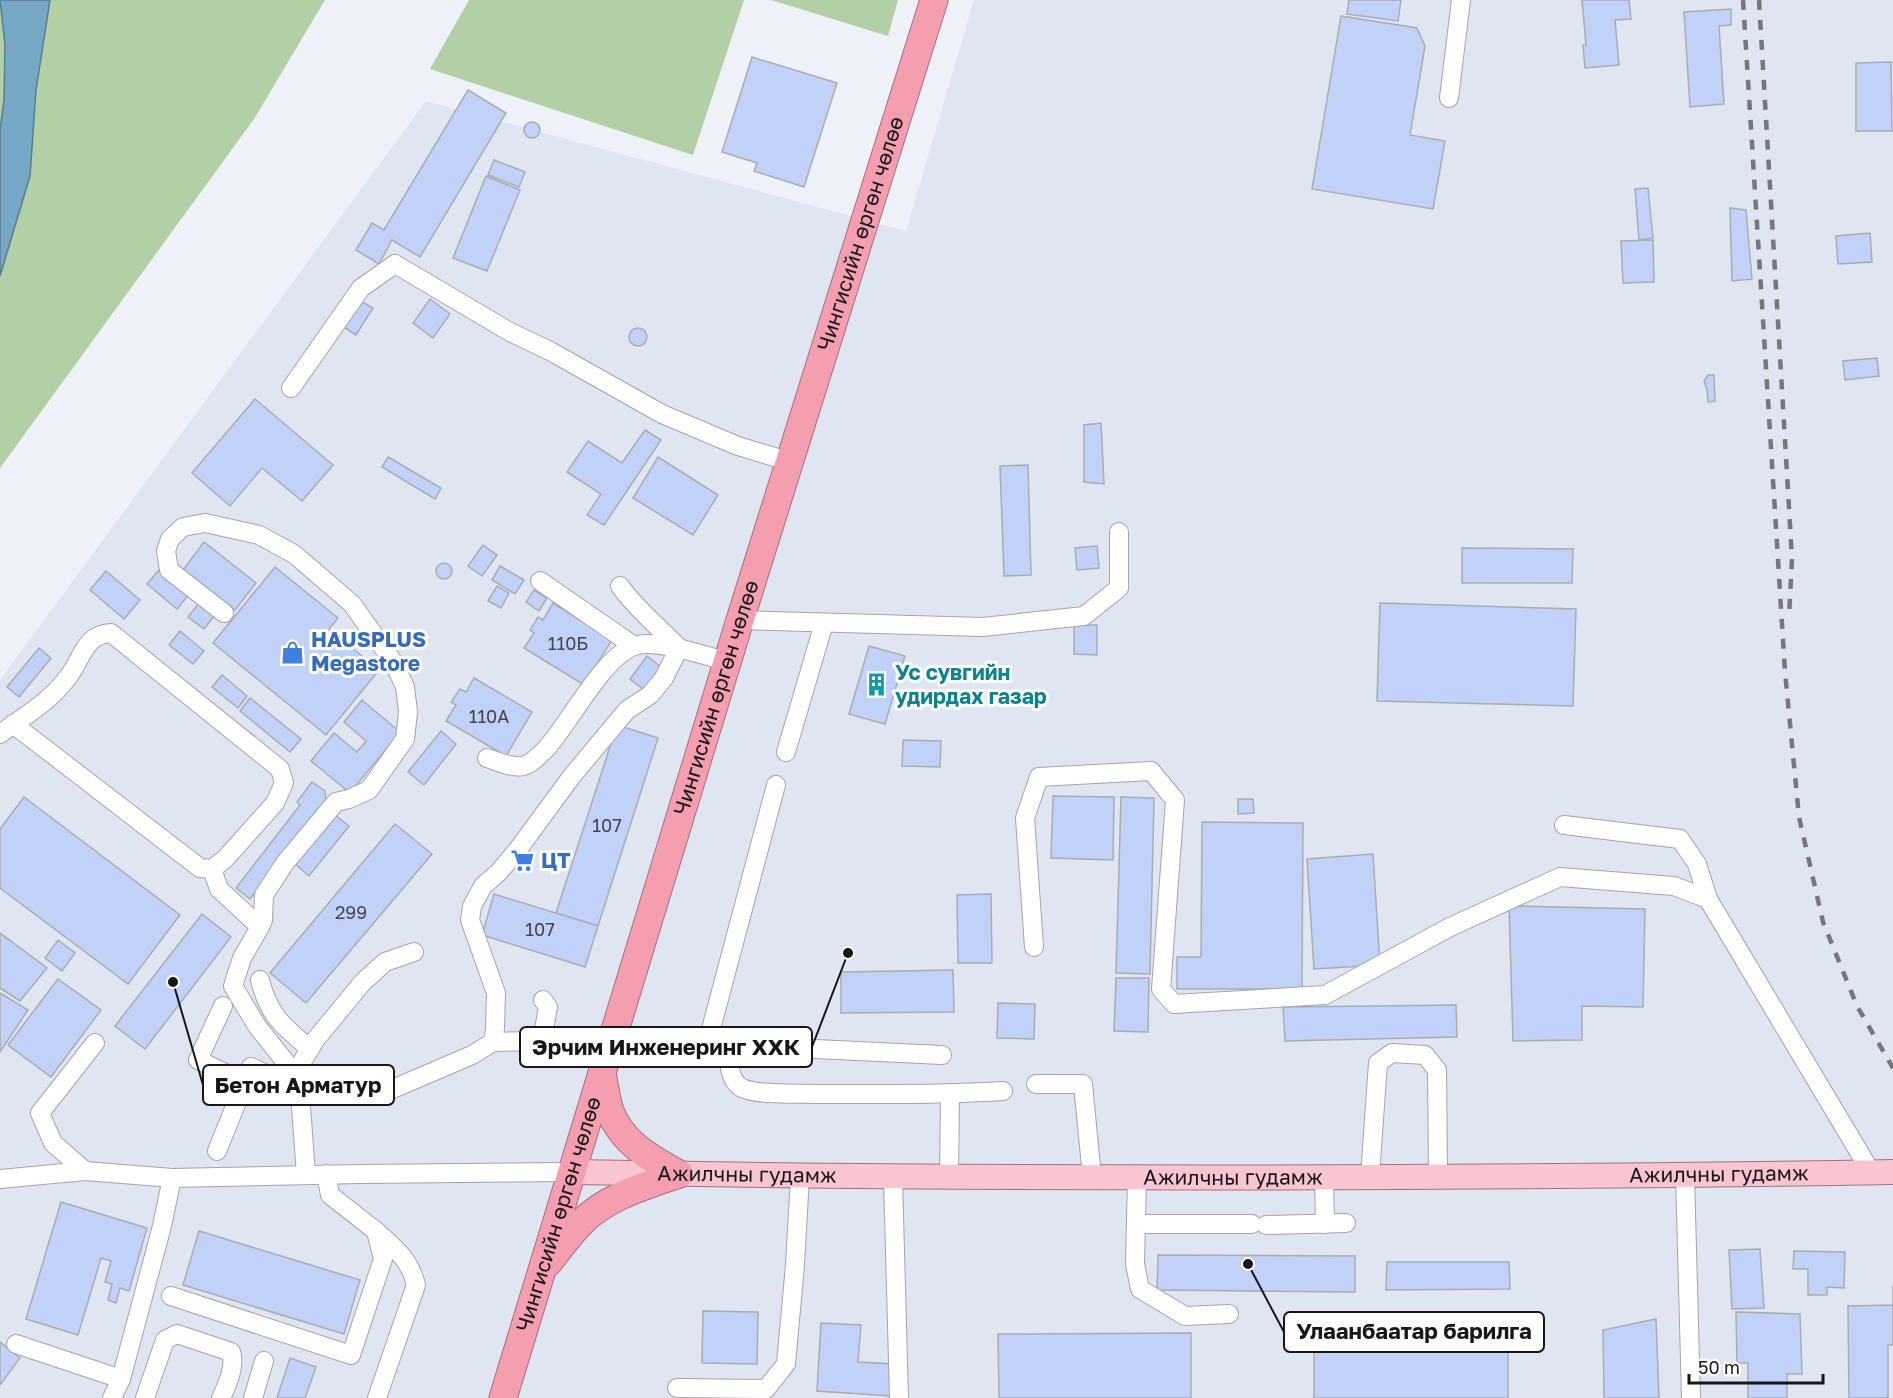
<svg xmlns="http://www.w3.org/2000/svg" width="1893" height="1398" font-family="'Golos Text',sans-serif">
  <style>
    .built { fill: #e0e5f2 }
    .green { fill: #b2cfa5 }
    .water { fill: #76a8c6; stroke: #5a7c92; stroke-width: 1.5 }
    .building { fill: #c2d1f7; stroke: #a9acb1; stroke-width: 1.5 }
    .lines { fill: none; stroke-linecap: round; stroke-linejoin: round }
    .minor-casing { stroke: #a3a5ab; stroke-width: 20 }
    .major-casing { stroke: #a76f7c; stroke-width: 26 }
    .highway-casing { stroke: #a76f7c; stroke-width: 29 }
    .minor { stroke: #fff; stroke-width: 18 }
    .major { stroke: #f8c5d0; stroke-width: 24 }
    .highway { stroke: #f49eb0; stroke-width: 27 }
    .rail { stroke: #76777c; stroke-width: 4.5; stroke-dasharray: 10 10; stroke-linecap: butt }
    .labels { text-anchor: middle; stroke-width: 6; stroke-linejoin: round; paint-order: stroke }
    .number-label { font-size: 18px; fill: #424651 }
    .street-label { font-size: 21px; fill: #17171a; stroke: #fff }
    .shop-label { font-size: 21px; font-weight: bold; fill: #366cbe; stroke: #fff; text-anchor: start }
    .culture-label { font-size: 21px; font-weight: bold; fill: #0d838f; stroke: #fff; text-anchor: start }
    .leader { fill: none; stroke: #17171a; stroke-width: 2 }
    .callout-dot { fill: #17171a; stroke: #fff; stroke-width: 2 }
    .callout { fill: #fff; stroke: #17171a; stroke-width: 2 }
    .callout-label { font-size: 22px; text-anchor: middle; font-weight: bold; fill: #17171a }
  </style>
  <rect width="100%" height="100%" fill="#eef1f7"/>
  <!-- built -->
  <polygon class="built" points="974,0 1893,0 1893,1398 0,1398 0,680 426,101 906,231"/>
  <!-- green -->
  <g class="green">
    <polygon points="0,0 325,0 254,119 0,468"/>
    <polygon points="469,0 744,0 693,155 430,69"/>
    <polygon points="771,0 898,0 888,36"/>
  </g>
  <!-- water -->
  <polygon class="water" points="0,0 50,0 36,90 30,176 0,276 0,130 4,100 5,45"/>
  <!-- building -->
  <g class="building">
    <polygon points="1349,0 1401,0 1398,21 1347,14"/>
    <polygon points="1582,0 1629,0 1631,19 1615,20 1619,65 1585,68 1583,45 1586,45"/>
    <polygon points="1731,9 1731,25 1719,26 1724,104 1690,107 1684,12"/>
    <polygon points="1341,16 1417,28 1425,46 1410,135 1445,141 1433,209 1312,189"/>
    <polygon points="752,57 837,83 804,187 754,171 757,163 722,152"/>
    <polygon points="1891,62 1892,131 1856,131 1856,63"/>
    <polygon points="468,90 506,113 420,257 392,240 379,264 356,250 372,223 384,230"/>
    <circle cx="532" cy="130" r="8"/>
    <polygon points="494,160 525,172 519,187 488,175"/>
    <polygon points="486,176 520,190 487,271 453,258"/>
    <polygon points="1648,188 1653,238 1639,240 1635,189"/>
    <polygon points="1730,208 1746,210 1752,279 1732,281"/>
    <polygon points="1870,233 1872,262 1838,264 1836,236"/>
    <polygon points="1653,240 1654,282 1623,283 1621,241"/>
    <polygon points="430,299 450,314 433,338 413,323"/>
    <polygon points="359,300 373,308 356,335 342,326"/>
    <circle cx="638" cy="337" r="9"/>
    <polygon points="1877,358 1879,376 1845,380 1843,361"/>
    <polygon points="1708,375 1714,375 1715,401 1708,402 1707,390 1704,381"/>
    <polygon points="255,399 333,465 302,501 262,468 230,506 192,473"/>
    <polygon points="1101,423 1104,484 1084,482 1084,425"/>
    <polygon points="645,430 661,440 604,525 587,515 601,494 567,472 588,441 622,463"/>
    <polygon points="388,457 441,488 435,499 382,467"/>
    <polygon points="658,457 718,495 693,535 633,498"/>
    <polygon points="1028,465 1031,575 1004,576 1000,466"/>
    <polygon points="204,542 256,583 235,610 183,570"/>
    <polygon points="483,545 497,555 482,576 468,566"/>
    <polygon points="1097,546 1099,568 1077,570 1075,548"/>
    <polygon points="1462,548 1573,549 1572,583 1462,583"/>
    <circle cx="444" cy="571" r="8"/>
    <polygon points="500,566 524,580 515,594 492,580"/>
    <polygon points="275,567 338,618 329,629 379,670 326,735 213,643"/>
    <polygon points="159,570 189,594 177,609 147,584"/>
    <polygon points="106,571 140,600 124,619 90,590"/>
    <polygon points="497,586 509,593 501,608 488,601"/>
    <polygon points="534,590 547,598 539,611 526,602"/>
    <polygon points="199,603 215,615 204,629 188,617"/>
    <polygon points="553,603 612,640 584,685 524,648 534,633 530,630 538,617 543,620"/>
    <polygon points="1380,603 1576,609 1573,706 1377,701"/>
    <polygon points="1074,625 1097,625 1097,655 1074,654"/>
    <polygon points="180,631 204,651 193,664 169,645"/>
    <polygon points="869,646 905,656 885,724 849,714"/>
    <polygon points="39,648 51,658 19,697 7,687"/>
    <polygon points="647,656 661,667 644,690 630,679"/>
    <polygon points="222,675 247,696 238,708 212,687"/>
    <polygon points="474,678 532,712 506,756 446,721 456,705 451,702 460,689 466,692"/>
    <polygon points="250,698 301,739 290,752 240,711"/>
    <polygon points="362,700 400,732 350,793 311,761 334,733 357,752 366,741 344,722"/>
    <polygon points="617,725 658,738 598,926 556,913"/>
    <polygon points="441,731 456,744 424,785 408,772"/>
    <polygon points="903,740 941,741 940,767 902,766"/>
    <polygon points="312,782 325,791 326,802 250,899 236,888 300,805 297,802"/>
    <polygon points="1053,796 1114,797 1113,860 1051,858"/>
    <polygon points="24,797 180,915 128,984 0,888 0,829"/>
    <polygon points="1121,797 1154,798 1150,974 1116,973"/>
    <polygon points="1238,799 1253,799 1254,813 1238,814"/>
    <polygon points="335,815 349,826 309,876 295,864"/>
    <polygon points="1202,822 1303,823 1302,989 1177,989 1177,957 1201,957"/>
    <polygon points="395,824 432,854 306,1003 270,973"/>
    <polygon points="1373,854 1380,965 1314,969 1307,859"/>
    <polygon points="494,894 598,926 585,967 482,935"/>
    <polygon points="991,894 992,963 958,963 957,895"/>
    <polygon points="1509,906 1645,909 1643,1007 1582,1006 1582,1040 1513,1041"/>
    <polygon points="202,914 231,937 145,1049 115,1026"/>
    <polygon points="0,933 47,968 20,1001 0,988"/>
    <polygon points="58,940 75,953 62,971 45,958"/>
    <polygon points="953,970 954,1012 841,1013 841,972"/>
    <polygon points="1116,978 1149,978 1148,1032 1114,1031"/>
    <polygon points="58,979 101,1010 51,1077 8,1045"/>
    <polygon points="0,993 28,1010 0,1052"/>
    <polygon points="998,1003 1035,1004 1034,1039 997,1038"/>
    <polygon points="1456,1005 1457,1037 1285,1041 1283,1007"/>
    <polygon points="61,1202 147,1228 129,1291 120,1288 116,1303 108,1300 112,1284 105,1282 111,1261 101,1258 78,1335 26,1319"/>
    <polygon points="199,1231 360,1280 344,1334 183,1285"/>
    <polygon points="1760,1249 1764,1308 1732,1309 1729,1250"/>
    <polygon points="1794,1251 1845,1252 1844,1288 1827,1287 1827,1295 1808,1295 1808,1269 1793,1269"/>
    <polygon points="1158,1255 1355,1256 1355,1292 1157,1290"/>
    <polygon points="1387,1262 1509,1262 1510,1289 1386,1290"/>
    <polygon points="1893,1286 1893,1345 1888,1345 1888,1398 1849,1398 1848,1306 1893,1305"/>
    <polygon points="703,1311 758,1312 757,1364 702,1363"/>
    <polygon points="1736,1312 1800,1314 1802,1374 1787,1374 1787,1398 1748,1398 1748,1363 1737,1363"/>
    <polygon points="1656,1319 1659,1398 1604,1398 1603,1330"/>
    <polygon points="821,1323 861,1325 858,1362 894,1364 892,1396 817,1391"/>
    <rect x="1314" y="1325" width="194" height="73"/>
    <polygon points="1191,1333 1191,1398 999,1398 998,1334"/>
    <polygon points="0,1342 20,1358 0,1385"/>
    <polygon points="290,1358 316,1367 305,1398 277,1398"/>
  </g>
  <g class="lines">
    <defs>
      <g id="minor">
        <polyline points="1449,98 1461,0"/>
        <polyline points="291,388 361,288 395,264 510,332 550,351 662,414 738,446 791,462"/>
        <polyline points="540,581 634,646"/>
        <polyline points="224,613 169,570 166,551 170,539 183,527 205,523 259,535 294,554 352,604 394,663 405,687 408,712 405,739 369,790 349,799 336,802 285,863 264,895 263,920 260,927"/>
        <polyline points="740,620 983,627 1084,616 1119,588 1119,532"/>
        <path d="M0,734c23,-17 51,-33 68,-57 14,-17 16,-43 43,-44l169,136 4,14 -9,20 -50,56 -13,10 -12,-1 -187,-144"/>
        <polyline points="786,752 824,623"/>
        <path d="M487,758c12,4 24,10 36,8 9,-2 15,-10 22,-16 25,-27 57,-92 89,-104 20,-8 73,10 94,16"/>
        <polyline points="776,785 707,1044 942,1055"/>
        <polyline points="1564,825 1680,839 1697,864 1708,899 1871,1172"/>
        <polyline points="212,869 219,889 260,927 242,958 233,986 257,1026 299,1079 306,1175"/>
        <polyline points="1034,947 1025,818 1039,777 1151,771 1175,800 1161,989 1174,1004 1325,995 1450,927 1560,877 1674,886 1708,899"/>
        <path d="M414,952l-29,10 -22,20 -47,57 -13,21 -4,19 66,12h23l84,-36 21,-13 2,-13 1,-36 -26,-73 2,-14 11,-20 16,-14 20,-24 53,-72 55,-66 23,-15 14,-17 15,-30c-19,-20 -44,-40 -59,-62"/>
        <path d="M260,980c9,36 23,46 50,69"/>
        <polyline points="223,1006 198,1060 244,1082"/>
        <polyline points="493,1042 533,1041 543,1035 548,1007 543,1000"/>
        <path d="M729,1056c0,12 2,26 13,32 16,8 59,5 78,6 61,0 122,1 183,-3"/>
        <polyline points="1036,1084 1083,1084 1092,1177"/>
        <polyline points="217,1151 251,1067 300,1090"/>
        <polyline points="85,1171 53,1143 40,1113 95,1043"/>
        <polyline points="1685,1175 1691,1398"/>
        <polyline points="1324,1176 1325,1224"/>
        <polyline points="1370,1176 1378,1063 1392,1053 1425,1055 1437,1070 1438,1176"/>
        <polyline points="949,1177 950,1094"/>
        <polyline points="1137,1177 1135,1264 1140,1289 1185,1316 1229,1314"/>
        <polyline points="893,1178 899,1398"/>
        <polyline points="0,1179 85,1171 172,1178 361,1174 571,1172"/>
        <polyline points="1136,1224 1252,1224"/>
        <polyline points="1266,1225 1346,1223"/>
        <path d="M376,1231c19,18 34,28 40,54l-39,113"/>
        <polyline points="171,1296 351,1355 383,1259 376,1231 330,1195 326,1174"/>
        <polyline points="16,1344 121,1379"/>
        <polyline points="677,1388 766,1389 786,1364 795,1265 800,1176"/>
        <polyline points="112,1398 121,1379 162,1226 172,1178"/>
        <path d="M145,1398l20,-58 12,-6 54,18c5,14 -4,33 -10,46"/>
        <polyline points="253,1398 264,1361"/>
      </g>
      <g id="major">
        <path id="s1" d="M571,1172c441,8 881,7 1322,0"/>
      </g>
      <g id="highway">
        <path d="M602,1074c3,12 4,25 8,37 12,32 40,47 69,63"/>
        <path d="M549,1262c10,-13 21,-28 33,-40 26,-26 63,-36 97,-48"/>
        <path id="s2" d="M503,1398l237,-778 194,-620"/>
      </g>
    </defs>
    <!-- minor casing -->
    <use href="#minor" class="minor-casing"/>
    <!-- major casing -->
    <use href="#major" class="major-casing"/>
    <!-- highway casing -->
    <use href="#highway" class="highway-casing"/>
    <!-- minor -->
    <use href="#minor" class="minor"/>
    <!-- major -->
    <use href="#major" class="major"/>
    <!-- highway -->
    <use href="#highway" class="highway"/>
    <!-- rail -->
    <g class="rail">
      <polyline points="1743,0 1785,672 1799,817 1823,922 1857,1006 1893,1068"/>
      <polyline points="1759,0 1792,559 1789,617"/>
    </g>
  </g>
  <!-- icons -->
  <defs>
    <symbol id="shop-bare" viewBox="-9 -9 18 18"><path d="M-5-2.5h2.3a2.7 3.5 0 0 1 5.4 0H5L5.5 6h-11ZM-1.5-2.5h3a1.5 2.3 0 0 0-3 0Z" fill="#3f7fe0" stroke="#fff" stroke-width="2.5" paint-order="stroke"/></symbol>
    <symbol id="building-bare" viewBox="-9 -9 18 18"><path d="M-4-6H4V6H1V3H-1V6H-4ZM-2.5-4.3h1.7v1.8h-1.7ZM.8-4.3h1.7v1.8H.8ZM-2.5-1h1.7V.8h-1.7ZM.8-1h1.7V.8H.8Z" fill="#0f9aa8" stroke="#fff" stroke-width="2.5" paint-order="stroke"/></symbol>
    <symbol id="supermarket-bare" viewBox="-9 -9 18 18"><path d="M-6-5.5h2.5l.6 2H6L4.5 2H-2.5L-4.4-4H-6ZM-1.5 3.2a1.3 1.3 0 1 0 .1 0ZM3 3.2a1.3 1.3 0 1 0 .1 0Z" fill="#3f7fe0" stroke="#fff" stroke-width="2.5" paint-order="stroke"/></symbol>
  </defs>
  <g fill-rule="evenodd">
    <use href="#shop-bare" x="276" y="636" width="33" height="33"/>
    <use href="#building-bare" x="860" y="668" width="33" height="33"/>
    <use href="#supermarket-bare" x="506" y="844" width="33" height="33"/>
  </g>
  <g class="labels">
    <!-- number labels -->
    <g class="number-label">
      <text x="568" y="650">110Б</text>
      <text x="489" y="723">110А</text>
      <text x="607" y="832">107</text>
      <text x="351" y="919">299</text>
      <text x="540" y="936">107</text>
    </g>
    <!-- street labels -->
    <g class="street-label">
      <text dy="7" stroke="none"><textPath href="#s2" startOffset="1218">Чингисийн өргөн чөлөө</textPath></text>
      <text dy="7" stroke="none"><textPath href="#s2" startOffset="732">Чингисийн өргөн чөлөө</textPath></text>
      <text dy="7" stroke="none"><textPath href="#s1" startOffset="1148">Ажилчны гудамж</textPath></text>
      <text dy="7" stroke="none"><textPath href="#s1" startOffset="176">Ажилчны гудамж</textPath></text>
      <text dy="7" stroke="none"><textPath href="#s1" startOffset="662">Ажилчны гудамж</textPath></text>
      <text dy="7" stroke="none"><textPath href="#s2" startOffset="192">Чингисийн өргөн чөлөө</textPath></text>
    </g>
    <!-- shop labels -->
    <g class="shop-label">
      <text x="311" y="647">HAUSPLUS<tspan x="311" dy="24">Megastore</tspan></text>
      <text x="541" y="868">ЦТ</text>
    </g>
    <!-- culture labels -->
    <g class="culture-label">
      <text x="895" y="680">Ус сувгийн<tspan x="895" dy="24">удирдах газар</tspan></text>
    </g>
  </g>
  <!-- callouts -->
  <path class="leader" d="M848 953L812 1047M173 982L203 1085M1248 1264L1284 1332"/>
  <g class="callout-dot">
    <circle cx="848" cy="953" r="6"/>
    <circle cx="173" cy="982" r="6"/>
    <circle cx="1248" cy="1264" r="6"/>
  </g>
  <g class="callout">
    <rect x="520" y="1027" width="292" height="40" rx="6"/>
    <rect x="203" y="1065" width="191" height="40" rx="6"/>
    <rect x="1284" y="1312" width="260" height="40" rx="6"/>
  </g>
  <g class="callout-label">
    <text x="666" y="1055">Эрчим Инженеринг ХХК</text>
    <text x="298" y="1093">Бетон Арматур</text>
    <text x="1414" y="1339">Улаанбаатар барилга</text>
  </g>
  <!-- scale -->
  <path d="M1689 1374v9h134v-9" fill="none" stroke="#17171a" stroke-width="3"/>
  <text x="1698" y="1374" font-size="18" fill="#17171a" stroke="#ffffff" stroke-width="4.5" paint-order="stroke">50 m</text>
</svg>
